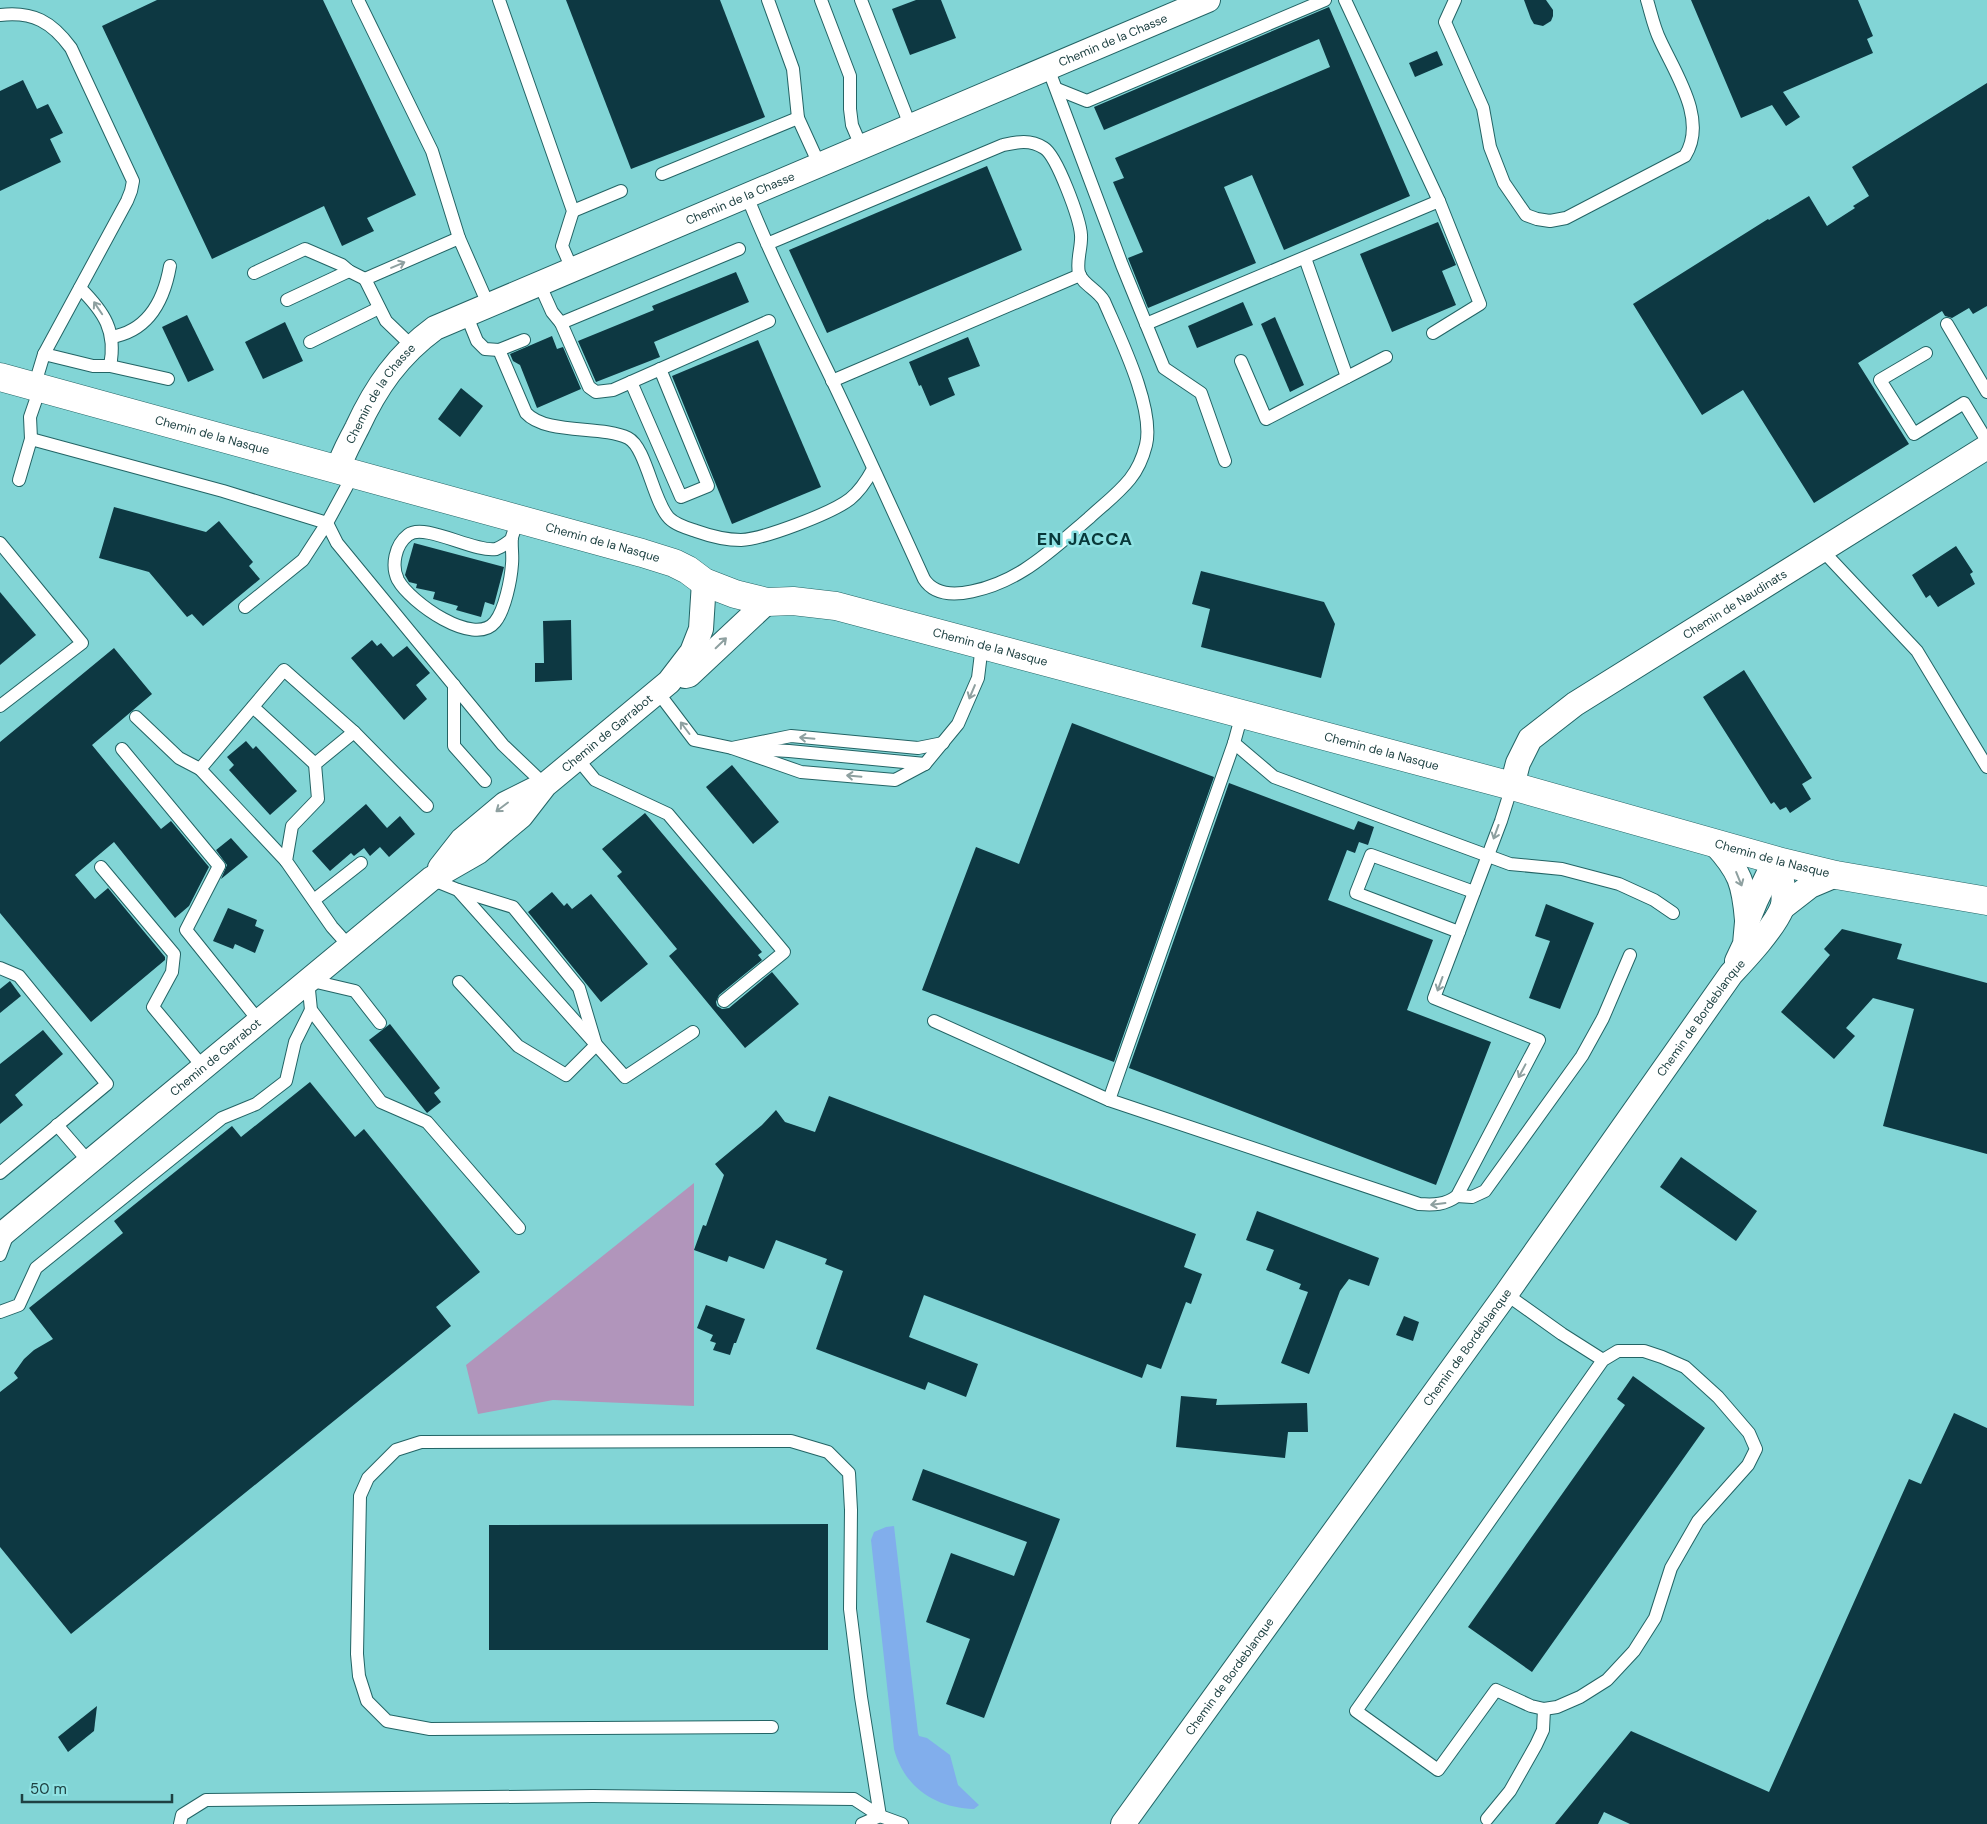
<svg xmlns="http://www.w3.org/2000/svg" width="1987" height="1824" font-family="'DM Sans',sans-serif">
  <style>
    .green { fill: #b195bb }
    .water { fill: #81aeec }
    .building { fill: #0d3842 }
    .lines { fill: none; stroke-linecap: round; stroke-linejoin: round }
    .service-casing { stroke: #236465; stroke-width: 14 }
    .minor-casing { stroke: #236465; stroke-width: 26 }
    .tertiary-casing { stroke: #236465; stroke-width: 29 }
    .service { stroke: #fff; stroke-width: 12 }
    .minor { stroke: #fff; stroke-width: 24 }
    .tertiary { stroke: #fff; stroke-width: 28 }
    .oneway { stroke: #8ea0a0 }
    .labels { text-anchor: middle; stroke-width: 5; stroke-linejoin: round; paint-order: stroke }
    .street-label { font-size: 12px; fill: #1e4142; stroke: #8fe2e3 }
    .district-label { font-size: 18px; font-weight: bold; letter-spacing: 1px; fill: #09393a; stroke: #8fe2e3 }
  </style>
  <rect width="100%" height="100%" fill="#82d5d6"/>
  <!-- green -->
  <polygon class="green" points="694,1183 694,1406 553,1400 478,1414 466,1365"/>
  <!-- water -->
  <path class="water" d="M894,1526l24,207 1,3 8,2 23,17 8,30 21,20 -5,4c-39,-1 -70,-22 -80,-60l-23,-209 3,-8 12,-5z"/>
  <!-- building -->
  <g class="building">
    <polygon points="157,0 323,0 416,195 367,218 374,231 342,246 324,206 212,259 102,26"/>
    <polygon points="566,0 720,0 765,117 631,169"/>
    <polygon points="916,0 941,0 956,38 910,55 892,9"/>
    <polygon points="1524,0 1546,0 1553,10 1553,16 1551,21 1543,26 1534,24 1531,19"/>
    <polygon points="1691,0 1858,0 1873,36 1867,39 1873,53 1783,92 1800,117 1786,126 1772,105 1741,118"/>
    <polygon points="1329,7 1410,196 1284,250 1252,175 1224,187 1256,263 1148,308 1128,258 1143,252 1113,182 1124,178 1115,158 1330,67 1319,39 1104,130 1094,107"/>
    <polygon points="1437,51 1443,65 1415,77 1409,63"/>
    <polygon points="23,80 37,109 48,104 63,133 50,139 61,162 0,191 0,91"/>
    <polygon points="1987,83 1987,306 1973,314 1969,308 1952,318 1945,316 1942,311 1858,363 1909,444 1814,503 1743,390 1702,415 1633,304 1768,219 1769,220 1809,196 1827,226 1855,208 1853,206 1869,196 1852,167"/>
    <polygon points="987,166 1022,250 827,333 789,250"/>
    <polygon points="1438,222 1456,265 1442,271 1456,305 1392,332 1360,254"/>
    <polygon points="736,272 749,302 654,342 660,357 596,382 578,341 654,310 652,306"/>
    <polygon points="1243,302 1253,325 1197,348 1188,326"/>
    <polygon points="187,315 214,370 188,382 162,327"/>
    <polygon points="1275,317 1304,385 1290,392 1261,324"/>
    <polygon points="285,322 303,361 263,379 245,342"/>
    <polygon points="552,336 557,349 563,347 581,389 537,408 520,365 513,361 510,354"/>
    <polygon points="968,337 980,366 948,378 955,395 930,406 921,385 919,386 909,362"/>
    <polygon points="758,340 821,487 732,524 672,376"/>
    <polygon points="461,388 483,406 460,437 438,419"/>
    <polygon points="114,507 206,532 219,521 253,562 249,566 260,579 203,626 192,614 187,617 149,572 99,558"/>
    <polygon points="414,543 504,567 494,605 485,602 481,617 456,610 458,606 433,599 435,592 416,588 417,584 409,582 405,575"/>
    <polygon points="1956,546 1973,572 1970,574 1975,584 1938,607 1930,595 1926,598 1912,575"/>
    <polygon points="1201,571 1324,602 1335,624 1321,678 1201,647 1210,609 1192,604"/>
    <polygon points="0,592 36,635 0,665"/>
    <polygon points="571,620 572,680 535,682 535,663 544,663 543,621"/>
    <polygon points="372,640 377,646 381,643 393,657 407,646 430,673 416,685 427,699 404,720 351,658"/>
    <polygon points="114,648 152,694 92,745 161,829 171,821 209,867 189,906 175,918 114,842 75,875 95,899 108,888 165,957 165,960 91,1022 0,913 0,742"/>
    <polygon points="1744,670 1812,778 1802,784 1811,799 1790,813 1786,807 1780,810 1774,802 1771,804 1703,697"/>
    <polygon points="1072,723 1214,777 1114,1062 922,990 976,847 1019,864"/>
    <polygon points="246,741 253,749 256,746 297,791 270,815 229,770 234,765 227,757"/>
    <polygon points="732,765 779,822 753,844 706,787"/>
    <polygon points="1229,783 1354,830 1358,821 1374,827 1368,845 1359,842 1355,853 1347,850 1328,900 1433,940 1407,1010 1491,1042 1436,1185 1129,1068"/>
    <polygon points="366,804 387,828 400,816 415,834 389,857 380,847 370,856 364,848 354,856 351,853 330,871 312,851"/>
    <polygon points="645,813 762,952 758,955 762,960 719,995 716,1002 717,1006 722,1009 729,1008 772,972 799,1004 745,1048 669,956 677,949 617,876 622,872 602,849"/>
    <polygon points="231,838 248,857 221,879 227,865 216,850"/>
    <polygon points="552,892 564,906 567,903 572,909 591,894 648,964 601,1002 528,912"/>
    <polygon points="1546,904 1594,923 1560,1009 1529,998 1550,941 1535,936"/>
    <polygon points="228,908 257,920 255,926 264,930 255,953 235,944 233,949 213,941"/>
    <polygon points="1842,929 1902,944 1897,959 1987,983 1987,1154 1883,1126 1914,1009 1873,998 1846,1028 1855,1036 1834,1059 1781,1012 1830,955 1824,949"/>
    <polygon points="10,981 21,996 0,1013 0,989"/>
    <polygon points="390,1024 440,1088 434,1093 441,1102 427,1113 369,1040"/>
    <polygon points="43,1030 63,1054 15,1095 23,1105 0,1124 0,1064"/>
    <polygon points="310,1082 355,1137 364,1129 480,1272 436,1307 451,1326 71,1634 0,1547 0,1392 18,1378 14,1373 24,1359 34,1350 53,1339 29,1308 123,1233 114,1221 232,1126 241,1137"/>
    <polygon points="829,1096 1196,1234 1184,1267 1202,1274 1191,1304 1186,1302 1161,1369 1147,1364 1142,1378 924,1295 909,1337 978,1364 966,1397 928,1382 925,1390 816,1349 843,1271 825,1264 827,1259 776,1240 764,1269 729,1256 727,1262 694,1250 703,1225 706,1226 724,1175 715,1164 762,1125 776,1110 785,1122 815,1132"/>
    <polygon points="1681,1157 1757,1211 1736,1241 1660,1187"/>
    <polygon points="1257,1211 1379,1258 1369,1286 1349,1279 1340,1291 1309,1374 1281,1363 1308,1292 1299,1289 1301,1284 1266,1270 1274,1250 1246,1240"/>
    <polygon points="706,1305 745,1319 736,1343 734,1343 730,1355 713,1350 716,1343 710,1341 713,1335 697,1328"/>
    <polygon points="1404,1316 1419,1322 1413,1341 1396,1335"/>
    <polygon points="1633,1376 1705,1428 1532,1672 1468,1627 1625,1405 1617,1399"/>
    <polygon points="1181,1396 1217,1399 1216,1405 1307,1403 1308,1432 1288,1432 1285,1458 1176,1447"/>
    <polygon points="1954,1413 1987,1428 1987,1824 1630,1824 1604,1812 1598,1824 1555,1824 1631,1731 1769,1792 1909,1479 1921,1484"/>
    <polygon points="923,1469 1060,1519 984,1718 946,1704 970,1639 926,1622 951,1553 1014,1576 1027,1542 912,1500"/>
    <polygon points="828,1524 828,1650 489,1650 489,1525"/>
    <polygon points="97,1706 94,1731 68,1752 58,1737"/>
  </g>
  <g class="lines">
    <defs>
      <g id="service">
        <polyline points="358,0 432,151 459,238"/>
        <polyline points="499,0 573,211 562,246 572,269"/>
        <polyline points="768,0 793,69 798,118 819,164"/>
        <polyline points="821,0 850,76 850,109 852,125 861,146"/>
        <polyline points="861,0 910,125"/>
        <polyline points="1345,0 1439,201"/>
        <path d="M1455,0l-10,22 38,86 7,39 14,36 22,32 11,4 13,2 16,-3 119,-62c23,-36 -10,-83 -25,-116 -6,-12 -9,-27 -13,-40"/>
        <path d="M0,15c33,-4 52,7 71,33l62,133 -2,10 -4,10 -83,153"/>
        <polyline points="1048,68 1122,265 1164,368 1201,393 1225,461"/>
        <polyline points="1057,89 1087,101 1325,0"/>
        <polyline points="662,174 798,118"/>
        <path d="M747,196c25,63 56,124 86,186 31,65 61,131 91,197 19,30 76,6 100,-9 24,-15 44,-34 65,-52 14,-13 29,-24 41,-39 8,-10 13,-22 16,-34 9,-37 -27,-109 -42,-144 -6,-11 -22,-17 -25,-28 -3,-12 3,-26 2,-38 -1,-16 -24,-79 -37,-87 -14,-9 -27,-6 -41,-3l-236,99"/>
        <polyline points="573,211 621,191"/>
        <polyline points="1305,258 1347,377"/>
        <polyline points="254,273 305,249 342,265 349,271 365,279"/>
        <polyline points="539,283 552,312 561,323 739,249"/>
        <path d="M80,288c24,24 37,43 30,78"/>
        <polyline points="287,300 349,271"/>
        <polyline points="466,314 477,341 485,349 499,350 524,340"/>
        <polyline points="561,323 589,387 596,392 613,390 769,321"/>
        <polyline points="1146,324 1439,201 1480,304 1433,333"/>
        <polyline points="1947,324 1987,392"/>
        <path d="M111,337c38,-6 53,-37 59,-71"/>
        <polyline points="310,342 379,308"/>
        <polyline points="412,346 386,321 365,279 459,238 488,304"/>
        <path d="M499,350l27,63c20,22 76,12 102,25 18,9 25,63 41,80 7,7 18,10 27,13 14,5 29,9 45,9 23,-1 91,-27 109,-41 10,-8 17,-19 23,-30"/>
        <polyline points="1926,353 1880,380 1914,434 1964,403 1987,441"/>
        <polyline points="1241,361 1266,419 1386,357"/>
        <polyline points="832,381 1080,275"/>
        <polyline points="631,382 681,497 708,486 660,369"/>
        <polyline points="34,387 44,354 93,366 110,366 168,379"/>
        <polyline points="31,439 223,491 327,523 353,475"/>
        <polyline points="19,480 31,439 30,417 40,388"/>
        <path d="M512,539c-5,4 -10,8 -16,10 -21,4 -72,-27 -88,-14 -13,10 -17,31 -10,45 12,22 76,68 97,42 10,-12 16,-43 17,-58 1,-9 -1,-18 0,-27 2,-6 4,-12 6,-18"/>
        <polyline points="0,543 82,643 0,706"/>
        <polyline points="1822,550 1917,651 1987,767"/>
        <polyline points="245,607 303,560 327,523 337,543 503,745 545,785"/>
        <polyline points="454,685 454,746 485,781"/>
        <polyline points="657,691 694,740 732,748 801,772 895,780 925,764 958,724 978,678 982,645"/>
        <polyline points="253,707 315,764"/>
        <path d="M1242,714l-8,29 -125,357 310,104c15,1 26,1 38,-8l82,-156 -105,-42 67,-177 11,-35"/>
        <polyline points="136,717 179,758 200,769"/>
        <polyline points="1234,743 1274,777 1510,864 1562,869 1619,884 1654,900 1673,913"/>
        <polyline points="732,748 791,736 918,748 943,743"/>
        <polyline points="122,749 219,866 186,930 259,1021"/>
        <polyline points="751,749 789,751 925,764"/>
        <polyline points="577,758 595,780 668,814 784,952 724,1001"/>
        <polyline points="286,861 200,769 284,670 354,732"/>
        <polyline points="101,867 174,954 172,972 153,1007 203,1067"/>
        <polyline points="431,879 458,890 625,1077 693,1032"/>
        <polyline points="458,890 513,907 579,988 596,1045 566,1075 518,1046 459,982"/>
        <polyline points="314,900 361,863"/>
        <polyline points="1459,932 1356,893 1371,855 1474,892"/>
        <polyline points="349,946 332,927 286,861 292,826 318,799 315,764 354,732 427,806"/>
        <polyline points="0,968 19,976 107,1084 0,1173"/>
        <polyline points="934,1021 1109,1100"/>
        <polyline points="380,1023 355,991 308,980 311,1010 381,1102 427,1122 519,1228"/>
        <polyline points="57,1125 89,1162"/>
        <polyline points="1457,1196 1472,1197 1485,1191 1582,1056 1603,1018 1630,955"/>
        <polyline points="0,1255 9,1231"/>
        <polyline points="1506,1294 1562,1334 1603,1360 1356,1711 1438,1770 1496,1690 1531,1706 1544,1709 1557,1707 1580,1697 1607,1680 1634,1651 1655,1618 1671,1568 1698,1521 1748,1465 1756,1449 1749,1433 1718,1397 1685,1367 1662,1357 1644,1351 1618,1351 1603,1360"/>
        <polyline points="0,1312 19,1305 36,1268 222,1118 256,1104 286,1081 295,1042 311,1010"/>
        <polyline points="772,1727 430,1729 387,1721 367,1701 359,1676 357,1654 360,1496 368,1478 396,1450 421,1442 791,1441 828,1452 849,1473 851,1510 850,1609 861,1697 880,1816 862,1824"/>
        <polyline points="1487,1819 1510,1791 1536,1745 1543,1730 1544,1709"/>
        <polyline points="180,1824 182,1815 206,1800 593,1796 854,1799 880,1816 902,1824"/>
      </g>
      <g id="minor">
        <path id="s1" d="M338,470c4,-15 12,-28 19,-42 19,-41 41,-73 78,-100l773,-328"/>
        <polyline points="685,676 689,675 767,602"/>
        <path id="s2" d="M1512,786l6,-23 12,-24 45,-35 412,-257"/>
        <path d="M1715,844c25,27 29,40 32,76"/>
        <polyline points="440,868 462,840 505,804 541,786"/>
        <polyline points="1783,907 1810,886 1836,875"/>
        <polyline points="1737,961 1745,944 1747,922 1756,900 1769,873 1778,861"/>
        <path id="s3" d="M0,1236l431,-357 47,-27 43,-36 24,-31 124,-103 23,-30 9,-23 3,-47"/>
        <path id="s4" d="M1123,1824l383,-530 225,-320c15,-16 43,-46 51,-66 4,-10 -1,-36 -4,-47"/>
      </g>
      <g id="tertiary">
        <path id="s5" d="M0,377l642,176 32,10 14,7 16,12 31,12 32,8 26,-1 43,5 676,180 266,75 58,14 151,26"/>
      </g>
    </defs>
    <!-- service casing -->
    <use href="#service" class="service-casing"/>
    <!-- minor casing -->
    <use href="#minor" class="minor-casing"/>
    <!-- tertiary casing -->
    <use href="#tertiary" class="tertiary-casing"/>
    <!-- service -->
    <use href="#service" class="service"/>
    <!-- minor -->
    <use href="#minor" class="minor"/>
    <!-- tertiary -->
    <use href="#tertiary" class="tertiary"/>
  </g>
  <!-- one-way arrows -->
  <defs><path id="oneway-shaft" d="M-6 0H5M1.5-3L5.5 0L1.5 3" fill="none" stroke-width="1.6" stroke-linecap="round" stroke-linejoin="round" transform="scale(1.25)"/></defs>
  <g class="oneway">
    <use href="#oneway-shaft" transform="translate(398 265) rotate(-23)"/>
    <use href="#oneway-shaft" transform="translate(98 308) rotate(-124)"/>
    <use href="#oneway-shaft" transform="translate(721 643) rotate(-44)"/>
    <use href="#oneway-shaft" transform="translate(972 692) rotate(113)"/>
    <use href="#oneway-shaft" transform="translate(685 728) rotate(-127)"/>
    <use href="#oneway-shaft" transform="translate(807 738) rotate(-175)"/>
    <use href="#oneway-shaft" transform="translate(854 776) rotate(-175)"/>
    <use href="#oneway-shaft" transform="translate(502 807) rotate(143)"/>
    <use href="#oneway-shaft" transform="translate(1496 832) rotate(110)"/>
    <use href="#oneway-shaft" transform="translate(1739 879) rotate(68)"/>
    <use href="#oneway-shaft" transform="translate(1440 984) rotate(110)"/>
    <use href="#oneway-shaft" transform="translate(1522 1071) rotate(118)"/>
    <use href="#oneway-shaft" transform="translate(1438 1204) rotate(173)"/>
  </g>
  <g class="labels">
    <!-- street labels -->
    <g class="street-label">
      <text dy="4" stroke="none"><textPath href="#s1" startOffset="911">Chemin de la Chasse</textPath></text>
      <text dy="4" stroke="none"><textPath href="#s1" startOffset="506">Chemin de la Chasse</textPath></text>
      <text dy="4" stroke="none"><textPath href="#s1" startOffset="88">Chemin de la Chasse</textPath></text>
      <text dy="4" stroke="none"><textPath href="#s5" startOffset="220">Chemin de la Nasque</textPath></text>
      <text dy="4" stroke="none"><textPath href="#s5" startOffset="625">Chemin de la Nasque</textPath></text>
      <text dy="4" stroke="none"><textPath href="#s2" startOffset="296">Chemin de Naudinats</textPath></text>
      <text dy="4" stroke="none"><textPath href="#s5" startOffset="1030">Chemin de la Nasque</textPath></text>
      <text dy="4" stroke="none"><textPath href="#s3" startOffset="790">Chemin de Garrabot</textPath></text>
      <text dy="4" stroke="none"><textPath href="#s5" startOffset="1435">Chemin de la Nasque</textPath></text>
      <text dy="4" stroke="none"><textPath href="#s5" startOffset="1840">Chemin de la Nasque</textPath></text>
      <text dy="4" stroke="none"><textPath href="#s4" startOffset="992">Chemin de Bordeblanque</textPath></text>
      <text dy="4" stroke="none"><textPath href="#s3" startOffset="280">Chemin de Garrabot</textPath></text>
      <text dy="4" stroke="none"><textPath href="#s4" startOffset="588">Chemin de Bordeblanque</textPath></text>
      <text dy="4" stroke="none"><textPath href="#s4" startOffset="182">Chemin de Bordeblanque</textPath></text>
    </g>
    <!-- district labels -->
    <g class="district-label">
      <text x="1085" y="545">EN JACCA</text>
    </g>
  </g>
  <!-- scale -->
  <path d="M22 1794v8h150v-8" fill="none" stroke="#1e4142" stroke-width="2.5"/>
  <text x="30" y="1794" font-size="15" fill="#1e4142" stroke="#8fe2e3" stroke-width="4" paint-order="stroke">50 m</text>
</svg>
